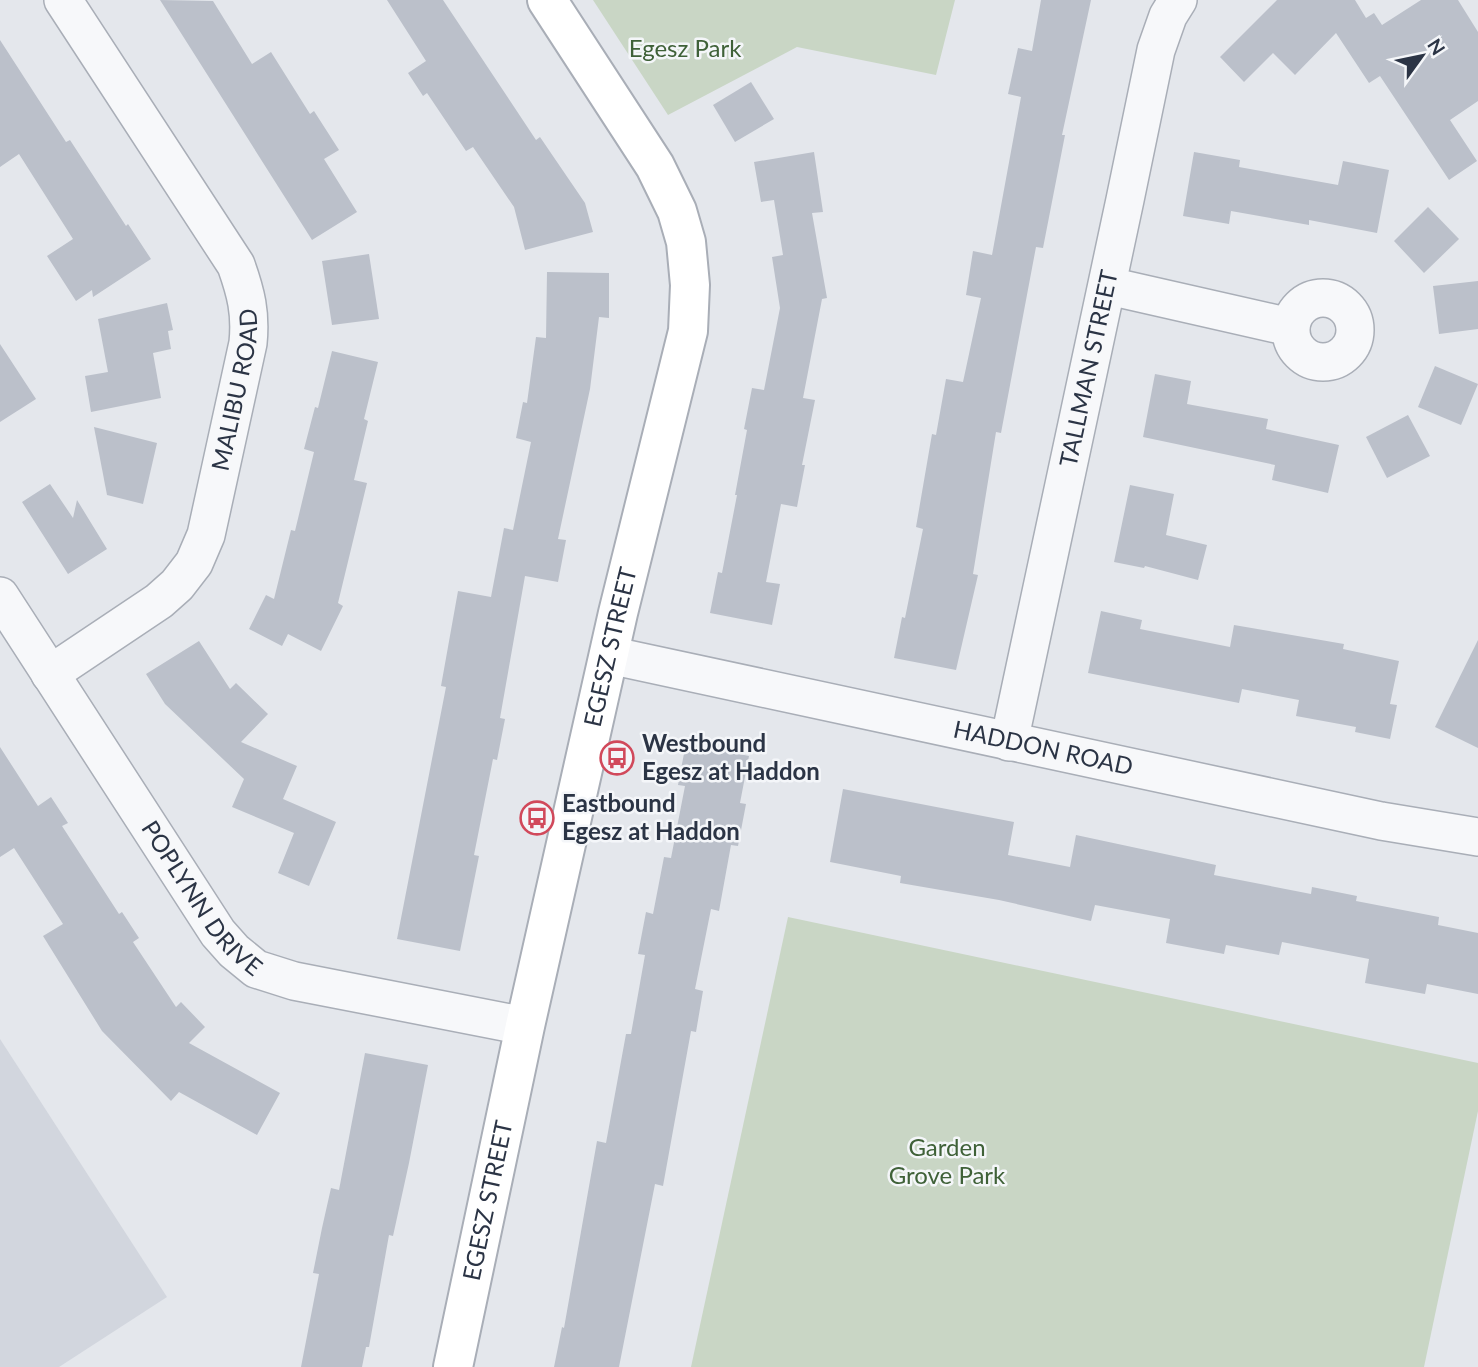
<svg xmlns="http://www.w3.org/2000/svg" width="1478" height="1367" font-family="Lato,sans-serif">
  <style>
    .built { fill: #d2d6de }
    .green { fill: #c9d6c5 }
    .building { fill: #bbc0ca }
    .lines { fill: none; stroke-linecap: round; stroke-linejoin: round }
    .street-casing { stroke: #a9aeb7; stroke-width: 40 }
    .secondary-casing { stroke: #a9aeb7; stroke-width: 42 }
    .street { stroke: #f7f8fa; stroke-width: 37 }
    .secondary { stroke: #fff; stroke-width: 38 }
    .labels { text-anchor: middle; stroke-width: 5; stroke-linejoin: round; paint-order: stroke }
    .park-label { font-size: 24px; fill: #3f6138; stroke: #f4f6f9 }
    .street-label { font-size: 24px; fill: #2b3445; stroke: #f4f6f9 }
    .poi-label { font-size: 24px; font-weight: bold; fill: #2b3445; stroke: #f4f6f9; text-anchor: start }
  </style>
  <rect width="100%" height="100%" fill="#e4e7ec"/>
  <!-- built -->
  <polygon class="built" points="0,1039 167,1297 59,1367 0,1367"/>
  <!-- green -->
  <g class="green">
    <polygon points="593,0 955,0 936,75 797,47 668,115"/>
    <polygon points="788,917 1478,1063 1478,1111 1424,1367 691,1367"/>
  </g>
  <!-- building -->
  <g class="building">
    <polygon points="160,0 213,1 252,64 271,52 310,114 314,111 339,150 324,159 357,212 312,240"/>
    <polygon points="387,0 443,0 536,140 540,137 585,203 593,232 525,250 514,207 473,147 466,151 427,93 423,96 408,73 426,61"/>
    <polygon points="1041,0 1091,0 1062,135 1065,135 1043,248 1036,247 1001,433 996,432 973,574 978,575 956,670 894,658 902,617 905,618 923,529 916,527 932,434 936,435 946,379 963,382 981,298 966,295 973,251 992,255 1021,97 1008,94 1018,48 1032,51"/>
    <polygon points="1277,0 1355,0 1366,18 1374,13 1382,25 1421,0 1458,0 1478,32 1478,101 1450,120 1477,161 1449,180 1380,76 1369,83 1336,33 1295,75 1273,53 1244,82 1220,57"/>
    <polygon points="0,40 66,142 70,140 126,226 128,224 151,259 93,297 92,290 76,301 47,256 73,239 19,154 0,167"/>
    <polygon points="751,82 774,119 735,142 713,105"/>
    <polygon points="814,152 823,212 812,213 827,298 822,299 803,398 815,400 802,465 805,465 797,507 781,504 766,582 780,584 772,625 710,613 718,572 722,573 737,495 735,495 747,430 744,429 752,388 764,390 780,308 772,257 783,255 774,200 761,202 754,162"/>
    <polygon points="1194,152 1240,160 1239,167 1338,185 1343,161 1389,170 1377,233 1309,220 1309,225 1231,211 1229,224 1183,216"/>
    <polygon points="1428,207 1459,239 1424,273 1394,241"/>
    <polygon points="369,254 379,319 332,325 322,261"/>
    <polygon points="547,272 609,273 609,318 599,317 590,389 558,539 566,540 558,582 525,576 500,718 505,719 497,760 493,759 474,855 479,856 460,951 397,939 446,687 441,686 458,591 491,597 504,528 513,530 531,442 516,438 523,402 527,403 536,337 546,338"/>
    <polygon points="1478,281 1478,329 1439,334 1433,286"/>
    <polygon points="167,303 173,330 168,331 171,349 153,353 161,398 91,412 85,376 108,372 98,319"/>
    <polygon points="0,344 36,399 0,422"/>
    <polygon points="332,351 378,362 364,419 368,421 354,480 367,483 338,603 343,606 321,651 288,634 282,646 249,629 266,595 274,599 291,530 295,531 314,452 304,449 315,407 318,408"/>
    <polygon points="1435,366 1478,384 1461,425 1418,407"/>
    <polygon points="1155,374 1191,381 1187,404 1268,419 1266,429 1339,445 1328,493 1272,480 1275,465 1143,437"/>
    <polygon points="1408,415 1430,456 1387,478 1366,437"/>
    <polygon points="94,427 157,443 143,504 107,495"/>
    <polygon points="50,484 73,518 77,500 107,549 68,574 22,502"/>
    <polygon points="1130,485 1174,494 1166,535 1207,545 1198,580 1145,566 1144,568 1114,562"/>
    <polygon points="1101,611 1142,620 1140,629 1230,647 1234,625 1344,644 1343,649 1399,661 1390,704 1397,705 1390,739 1355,732 1356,727 1296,716 1299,700 1242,689 1239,703 1088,673"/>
    <polygon points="1478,640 1478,748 1435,727"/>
    <polygon points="199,641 230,689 236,683 268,714 241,742 297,766 283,799 336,822 309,886 278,873 294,833 232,807 244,779 165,704 146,674"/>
    <polygon points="686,743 749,756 740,803 746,804 738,846 731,845 719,911 711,909 695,989 703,991 696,1032 691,1031 663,1186 655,1184 619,1367 554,1367 562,1327 564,1328 597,1141 606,1143 626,1034 631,1034 645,955 638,954 646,912 653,914 664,857 671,858 685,786 678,785"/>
    <polygon points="0,747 38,806 51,797 68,823 62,826 119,914 122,912 139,938 133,942 176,1007 181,1002 205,1027 189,1043 280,1093 257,1135 179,1092 171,1101 102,1031 43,936 63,924 14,848 0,857"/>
    <polygon points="843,789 1014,822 1008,855 1070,867 1076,835 1216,865 1214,875 1311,894 1312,887 1357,896 1356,901 1439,917 1438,925 1478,933 1478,994 1427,984 1425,994 1365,983 1369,959 1282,942 1279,955 1226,945 1224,954 1166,943 1170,919 1095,905 1091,921 999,900 900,883 901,876 830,862"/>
    <polygon points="365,1053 428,1065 409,1163 393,1236 389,1235 369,1347 366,1347 362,1367 301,1367 319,1274 313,1273 322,1228 331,1188 339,1190"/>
  </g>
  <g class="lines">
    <defs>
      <g id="street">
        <polyline points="1109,286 1290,327"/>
        <circle cx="1323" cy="330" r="32"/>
        <path id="s1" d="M0,596l218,337 16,18 22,18 38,12 231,45"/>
        <path id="s2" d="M609,655l772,166 97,16"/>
        <path id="s3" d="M50,674l109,-73 18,-16 17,-22 12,-28 42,-192c3,-30 -2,-50 -12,-78l-173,-265"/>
        <path id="s4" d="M1009,742c49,-231 100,-461 147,-692l12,-34 10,-16"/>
      </g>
      <g id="secondary">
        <path id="s5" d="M453,1367l72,-341 93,-413 70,-282 2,-46 -4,-43 -9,-31 -22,-45 -108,-166"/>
      </g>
    </defs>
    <!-- street casing -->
    <use href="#street" class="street-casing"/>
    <!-- secondary casing -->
    <use href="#secondary" class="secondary-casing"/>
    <!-- street -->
    <use href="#street" class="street"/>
    <!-- secondary -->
    <use href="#secondary" class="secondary"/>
  </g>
  <!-- icons -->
  <defs>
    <symbol id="bus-ring" viewBox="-11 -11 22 22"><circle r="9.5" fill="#f4f6f9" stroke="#d1495b" stroke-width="1.5"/><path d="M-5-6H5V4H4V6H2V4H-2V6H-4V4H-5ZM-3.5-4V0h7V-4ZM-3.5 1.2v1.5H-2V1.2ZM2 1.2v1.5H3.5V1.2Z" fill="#d1495b"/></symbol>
  </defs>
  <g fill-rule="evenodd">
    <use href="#bus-ring" x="598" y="739" width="38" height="38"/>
    <use href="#bus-ring" x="518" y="799" width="38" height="38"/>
  </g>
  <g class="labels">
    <!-- park labels -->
    <g class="park-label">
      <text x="685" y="57">Egesz Park</text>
      <text x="947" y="1156">Garden<tspan x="947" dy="28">Grove Park</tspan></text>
    </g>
    <!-- street labels -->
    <g class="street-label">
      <text dy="8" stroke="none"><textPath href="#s4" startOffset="382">TALLMAN STREET</textPath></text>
      <text dy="8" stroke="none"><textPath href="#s3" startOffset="362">MALIBU ROAD</textPath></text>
      <text dy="8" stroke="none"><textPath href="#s5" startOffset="737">EGESZ STREET</textPath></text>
      <text dy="8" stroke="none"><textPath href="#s2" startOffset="444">HADDON ROAD</textPath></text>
      <text dy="8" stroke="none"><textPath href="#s1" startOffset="364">POPLYNN DRIVE</textPath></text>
      <text dy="8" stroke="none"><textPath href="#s5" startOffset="170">EGESZ STREET</textPath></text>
    </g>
    <!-- poi labels -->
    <g class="poi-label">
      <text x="642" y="752">Westbound<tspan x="642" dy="28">Egesz at Haddon</tspan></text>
      <text x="562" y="812">Eastbound<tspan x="562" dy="28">Egesz at Haddon</tspan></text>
    </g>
  </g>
  <!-- north arrow -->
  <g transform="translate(1422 56) rotate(57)" stroke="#f4f6f9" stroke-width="5" paint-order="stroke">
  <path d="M0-5L12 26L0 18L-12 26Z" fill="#2b3445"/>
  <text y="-10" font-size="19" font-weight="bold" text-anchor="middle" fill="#2b3445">N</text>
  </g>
</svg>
